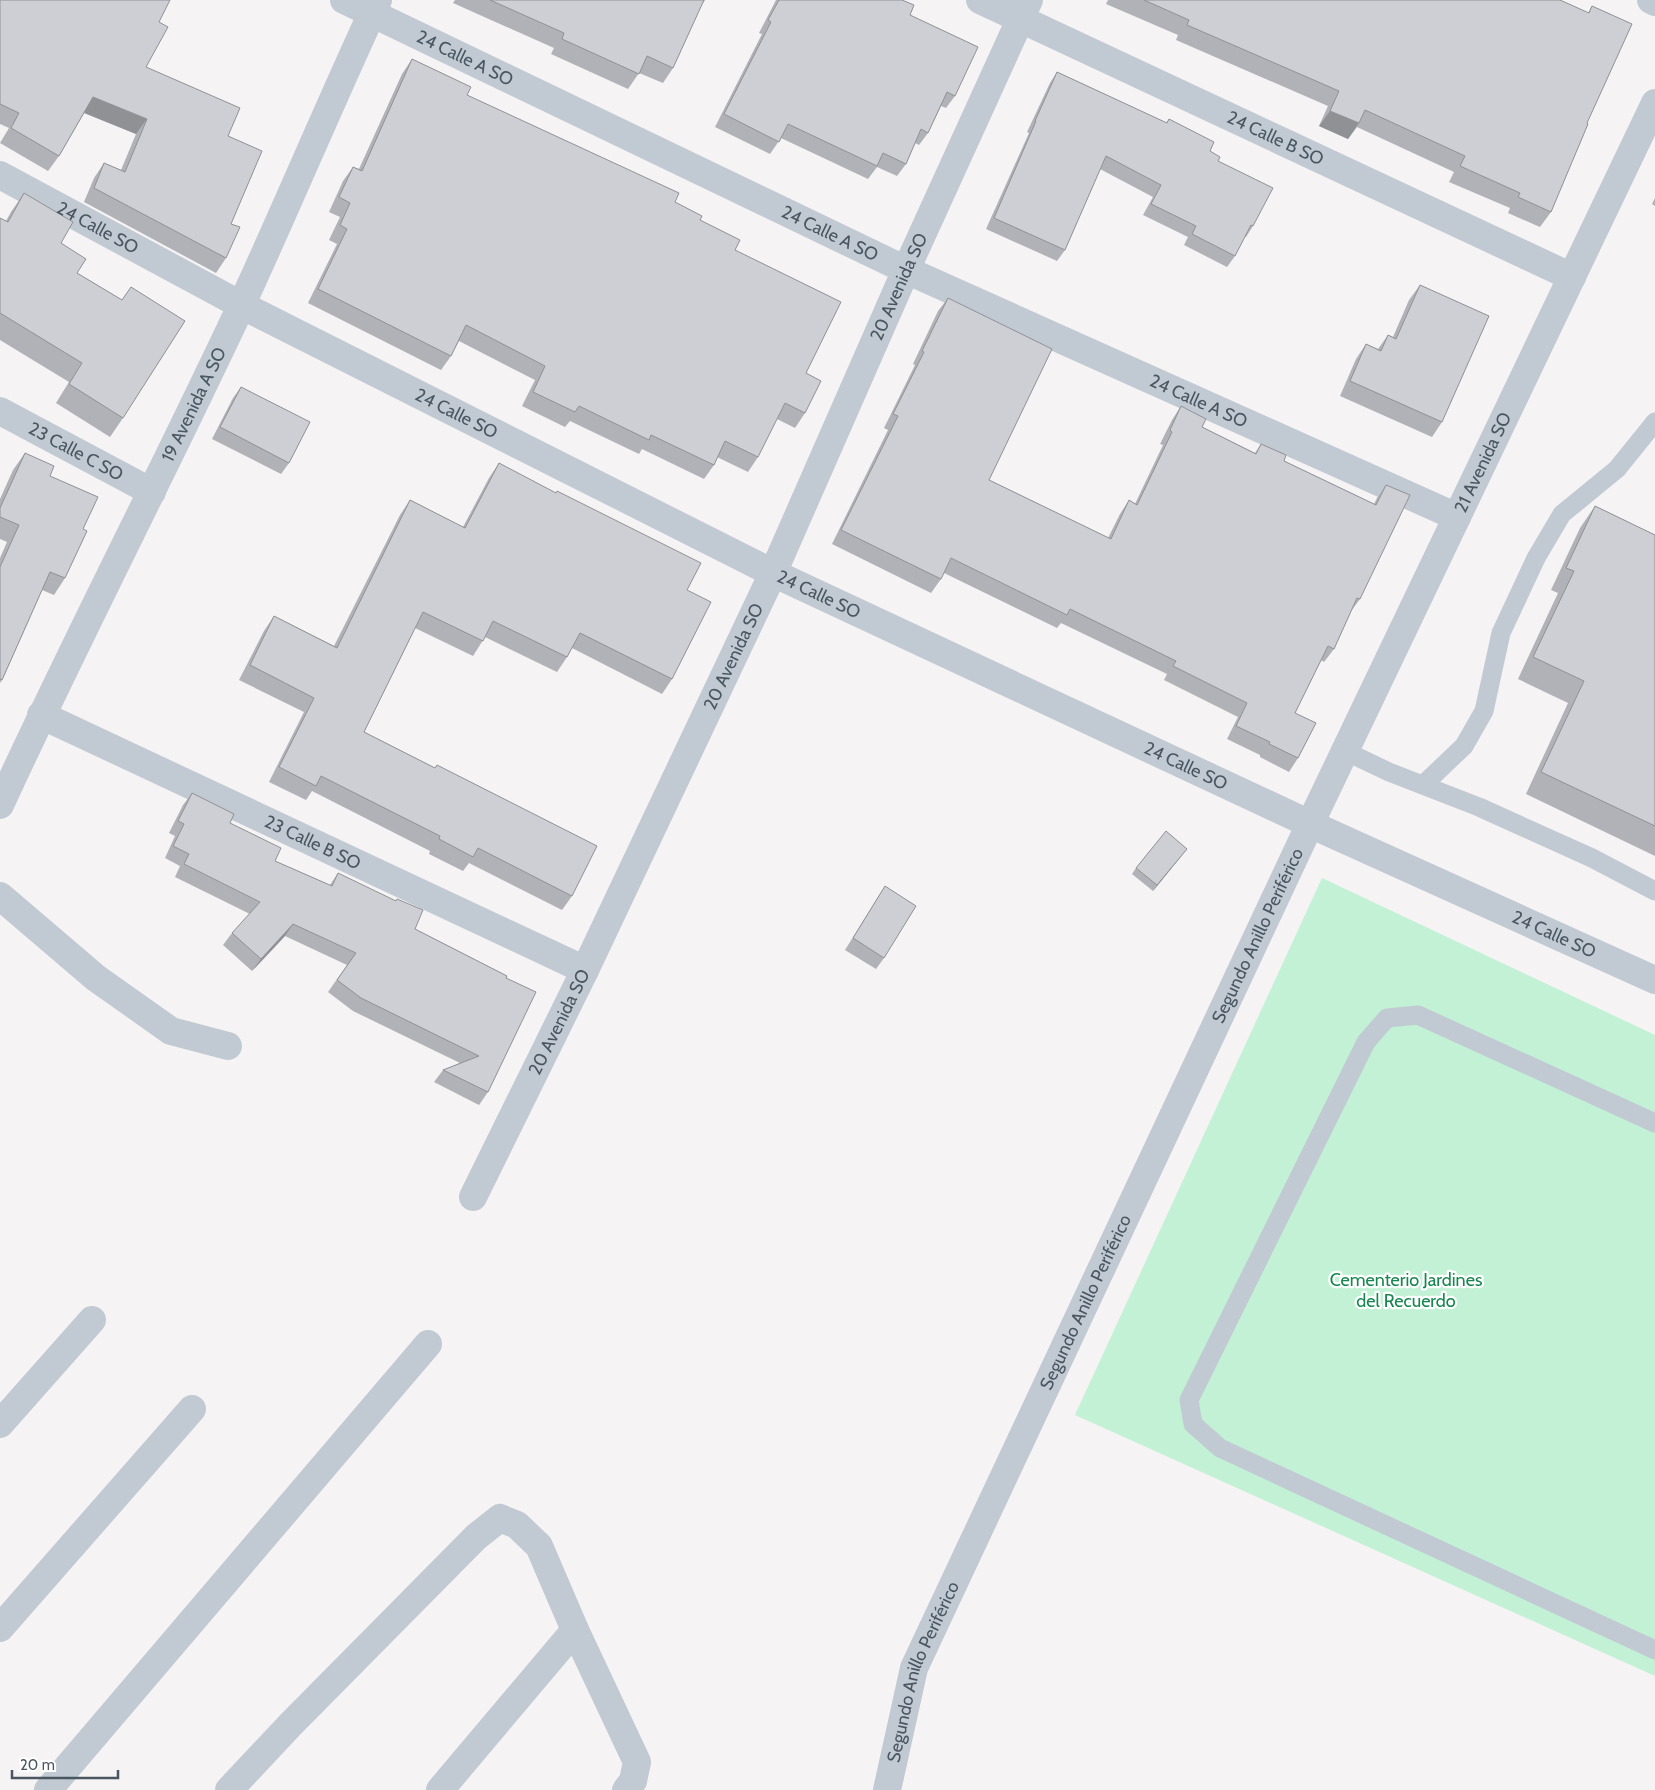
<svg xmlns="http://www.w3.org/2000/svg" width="1655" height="1790" font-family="Cabin,sans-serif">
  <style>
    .green { fill: #c3f1d5 }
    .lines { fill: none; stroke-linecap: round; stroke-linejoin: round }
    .service { stroke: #c1cad2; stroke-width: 19 }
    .minor { stroke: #c1cad2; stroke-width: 28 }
    .tertiary { stroke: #c1cad2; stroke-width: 28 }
    .wall { fill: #b0b2b7 }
    .shaded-wall { fill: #909195 }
    .building { fill: #cdcfd5; stroke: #909195 }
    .labels { text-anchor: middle; stroke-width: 4.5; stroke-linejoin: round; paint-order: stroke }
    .street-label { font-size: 18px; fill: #4a5661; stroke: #fff }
    .park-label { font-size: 18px; fill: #17864f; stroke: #fff }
  </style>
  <rect width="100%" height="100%" fill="#f5f3f3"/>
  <!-- green -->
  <polygon class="green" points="1322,878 1655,1035 1655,1676 1075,1415"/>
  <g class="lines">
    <!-- service -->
    <g class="service">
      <polyline points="1345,751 1389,772 1479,807 1592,858 1655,891"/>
      <polyline points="1423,785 1464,746 1484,711 1501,633 1536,558 1562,514 1617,469 1655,422"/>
      <polyline points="1655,1123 1418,1015 1387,1018 1366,1042 1189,1400 1193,1424 1220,1448 1655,1650"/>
    </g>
    <!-- minor -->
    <g class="minor">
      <path id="s1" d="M344,0l562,270 551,247"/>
      <path id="s2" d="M980,0l592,277"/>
      <path id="s3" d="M0,175l241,130 532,268 537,251 345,156"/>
      <path id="s4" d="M0,411l152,81"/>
      <path id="s5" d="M41,715l544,255"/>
      <path id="s6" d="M0,805c77,-168 163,-332 241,-499 47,-102 90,-205 137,-306"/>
      <polyline points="0,896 96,978 171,1031 228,1046"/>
      <path id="s7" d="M473,1197l112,-227 188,-397 133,-303 123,-270"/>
      <polyline points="0,1424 92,1320"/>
      <polyline points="0,1628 192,1409"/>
      <polyline points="48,1790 428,1344"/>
      <polyline points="229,1790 291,1724 476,1537 500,1518 517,1525 539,1546 575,1630 637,1762 633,1781 626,1790"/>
      <polyline points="440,1790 575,1630"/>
      <path id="s8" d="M887,1790l27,-122 396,-844 345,-721"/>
    </g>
    <!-- tertiary -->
    <polyline class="tertiary" points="1651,0 1655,2"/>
  </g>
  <!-- wall -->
  <g class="wall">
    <polygon points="0,0 159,22 146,67 228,136 231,224 226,258 216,273 84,202 94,178 104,163 121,170 136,134 84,113 59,156 48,171 0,143 9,128 0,124"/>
    <polygon points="455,0 705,0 701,6 673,68 663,83 639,73 628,89 551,54 554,48 453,3"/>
    <polygon points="776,0 902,0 910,15 955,96 946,108 941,106 928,133 919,145 915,143 906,164 897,176 877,167 868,179 781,138 770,154 715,127 762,34 759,33"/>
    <polygon points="1108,0 1560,0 1588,13 1592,6 1587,123 1551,212 1540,227 1508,213 1510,208 1449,182 1454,172 1357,127 1348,139 1319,126 1328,106 1176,40 1178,35 1106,4"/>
    <polygon points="412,59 467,95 675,202 700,220 735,250 806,373 805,413 795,428 777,419 758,457 748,472 717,457 714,465 704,479 642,449 639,454 570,421 565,427 522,406 535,380 459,341 451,356 441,370 308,303 337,244 329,240 340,217 329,212 343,181 353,167 359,169 402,74"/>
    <polygon points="1057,72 1166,123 1169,119 1210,151 1218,161 1253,226 1246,237 1245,237 1235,256 1227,267 1184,245 1188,237 1143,215 1153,197 1100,169 1065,250 1057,261 986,229 1029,133 1027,132 1050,83"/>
    <polygon points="24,193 61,243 77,273 122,300 131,287 123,418 110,437 56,403 69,382 0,340 0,218 6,221 11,212"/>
    <polygon points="1655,198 1655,206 1652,204"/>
    <polygon points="1420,285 1442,422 1432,437 1340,396 1356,359 1366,344 1378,349 1388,335 1393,337 1409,300"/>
    <polygon points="948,298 989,480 1108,538 1120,514 1129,500 1135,504 1163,445 1160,444 1172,420 1181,406 1202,427 1255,453 1261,444 1284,461 1374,504 1377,498 1386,485 1360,599 1351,611 1334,649 1324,662 1321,660 1295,713 1298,758 1289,772 1260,757 1260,755 1227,739 1238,717 1164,680 1167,674 1061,623 1057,628 944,573 941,579 931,593 832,544 888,430 884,428 915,365 913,364 938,311"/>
    <polygon points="241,387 289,463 281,474 212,439 233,398"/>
    <polygon points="25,453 50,476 83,529 65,578 54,595 42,590 2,680 0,683 0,558 7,542 0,539 0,499 13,470"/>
    <polygon points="499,463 687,590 672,679 662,694 572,648 567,657 557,672 485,637 473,656 415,628 364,732 435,768 437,765 572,896 562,910 469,863 463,871 429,854 430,851 312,791 306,800 269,782 304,712 239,680 264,631 274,616 334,646 400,515 410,500 463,527 489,478"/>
    <polygon points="1595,506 1655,535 1655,856 1526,794 1568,703 1518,679 1558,593 1551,590 1580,528"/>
    <polygon points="192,793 230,823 275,861 330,885 338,873 415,929 507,976 488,1092 479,1105 434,1082 443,1070 460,1063 353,1011 328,992 347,965 285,936 252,971 223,945 232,933 250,914 175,877 180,866 165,858 175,836 169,833 183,805"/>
    <polygon points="1187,849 1153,891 1132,874 1136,868"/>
    <polygon points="885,886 884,958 876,969 845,950"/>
  </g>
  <!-- shaded-wall -->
  <g class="shaded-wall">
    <polygon points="93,97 147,119 136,134 82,112"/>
    <polygon points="1330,111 1359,123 1348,139 1319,126"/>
    <polygon points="1187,849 1183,854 1153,891 1157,885"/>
    <polygon points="293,924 285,936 252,971 261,959"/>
  </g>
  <!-- building -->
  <g class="building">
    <polygon points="0,0 170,0 159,22 168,27 146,67 240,108 228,136 262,151 231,224 240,227 226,258 94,188 104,163 125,172 147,119 93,97 59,156 11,128 19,113 0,104"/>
    <polygon points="490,0 704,0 673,68 647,56 639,74 562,39 564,33"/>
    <polygon points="779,0 902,0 914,5 910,15 978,47 955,96 947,92 928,133 921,129 906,164 883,153 877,166 788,124 779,142 724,114 771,22 768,20"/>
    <polygon points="1144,0 1560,0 1589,13 1592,6 1632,24 1587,123 1588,124 1551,212 1518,197 1520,193 1460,166 1465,156 1365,110 1359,123 1330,111 1339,91 1187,25 1189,20"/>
    <polygon points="412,59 471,87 467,95 679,193 675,202 702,216 700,220 740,240 735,250 841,302 806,373 821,381 805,413 785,403 758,457 725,441 714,465 651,435 649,440 579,406 575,412 533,392 545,366 466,325 451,356 318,289 347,229 340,225 350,203 339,197 353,167 362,171"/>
    <polygon points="1057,72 1167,123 1169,119 1214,142 1210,151 1220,157 1218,161 1273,188 1253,226 1251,225 1235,256 1192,234 1196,226 1151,204 1161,185 1106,156 1065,250 994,218 1036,121 1035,121"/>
    <polygon points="24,193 73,222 61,243 86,259 77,273 122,300 131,287 185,321 123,418 69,384 82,363 0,313 0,218 8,222"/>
    <polygon points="1420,285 1489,316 1442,422 1350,381 1366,344 1381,351 1388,335 1396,339"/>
    <polygon points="948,298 1052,349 989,480 1111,539 1129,500 1137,505 1172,432 1170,430 1181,406 1206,419 1202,427 1256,454 1261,444 1286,455 1284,461 1376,505 1386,485 1410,495 1360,599 1357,598 1334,649 1328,646 1295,713 1316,723 1298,758 1269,744 1270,742 1236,726 1247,703 1173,666 1176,661 1070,609 1067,615 951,558 941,579 841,530 898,416 893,414 924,352 922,351"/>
    <polygon points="241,387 310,422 289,463 220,427"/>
    <polygon points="25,453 54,466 50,476 98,497 83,529 87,531 65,578 50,572 2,680 0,679 0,567 19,525 0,517 0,508"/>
    <polygon points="499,463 556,493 557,491 701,563 687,590 711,602 672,679 580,633 567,657 493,621 483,641 423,612 364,732 435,768 437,765 597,846 572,896 478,848 473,857 439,839 440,836 321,776 316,786 279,767 314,698 250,665 274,616 337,648 410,500 465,528"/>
    <polygon points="1595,506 1655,535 1655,826 1541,772 1584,681 1533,657 1574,571 1566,568"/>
    <polygon points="192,793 234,814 230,823 281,848 275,861 332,886 338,873 396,901 397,899 423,910 415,929 507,976 506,978 536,992 488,1092 443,1070 479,1056 361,998 337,980 356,953 293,924 261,959 232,933 260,902 184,864 189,854 173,846 184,824 178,821"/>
    <polygon points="1166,831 1187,849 1157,885 1136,868"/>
    <polygon points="885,886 916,906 884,958 853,938"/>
  </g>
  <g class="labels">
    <!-- street labels -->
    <g class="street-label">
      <text dy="6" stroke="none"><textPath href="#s1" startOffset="134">24 Calle A SO</textPath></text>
      <text dy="6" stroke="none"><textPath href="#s2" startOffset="326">24 Calle B SO</textPath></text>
      <text dy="6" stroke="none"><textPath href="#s3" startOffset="111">24 Calle SO</textPath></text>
      <text dy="6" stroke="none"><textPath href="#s1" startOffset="539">24 Calle A SO</textPath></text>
      <text dy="6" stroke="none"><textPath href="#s7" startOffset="1005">20 Avenida SO</textPath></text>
      <text dy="6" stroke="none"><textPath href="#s1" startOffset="944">24 Calle A SO</textPath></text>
      <text dy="6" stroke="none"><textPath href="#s6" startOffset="445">19 Avenida A SO</textPath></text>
      <text dy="6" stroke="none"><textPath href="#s3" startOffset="515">24 Calle SO</textPath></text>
      <text dy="6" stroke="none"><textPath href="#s4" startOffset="86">23 Calle C SO</textPath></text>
      <text dy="6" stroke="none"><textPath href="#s8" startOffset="1458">21 Avenida SO</textPath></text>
      <text dy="6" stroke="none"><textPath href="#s3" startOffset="920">24 Calle SO</textPath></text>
      <text dy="6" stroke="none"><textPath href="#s7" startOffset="600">20 Avenida SO</textPath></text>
      <text dy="6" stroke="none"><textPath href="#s3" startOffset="1325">24 Calle SO</textPath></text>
      <text dy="6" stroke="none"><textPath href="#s5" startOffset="300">23 Calle B SO</textPath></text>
      <text dy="6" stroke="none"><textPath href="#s3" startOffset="1730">24 Calle SO</textPath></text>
      <text dy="6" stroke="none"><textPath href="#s8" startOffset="934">Segundo Anillo Periférico</textPath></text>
      <text dy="6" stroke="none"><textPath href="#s7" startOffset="195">20 Avenida SO</textPath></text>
      <text dy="6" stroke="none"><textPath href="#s8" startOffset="529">Segundo Anillo Periférico</textPath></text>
      <text dy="6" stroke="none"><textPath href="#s8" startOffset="124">Segundo Anillo Periférico</textPath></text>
    </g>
    <!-- park labels -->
    <g class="park-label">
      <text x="1406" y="1286">Cementerio Jardines<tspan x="1406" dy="21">del Recuerdo</tspan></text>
    </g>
  </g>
  <!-- scale -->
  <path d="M12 1770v8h106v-8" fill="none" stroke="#4a5661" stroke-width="2.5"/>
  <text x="20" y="1770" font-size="15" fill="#4a5661" stroke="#ffffff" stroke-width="4" paint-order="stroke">20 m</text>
</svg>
